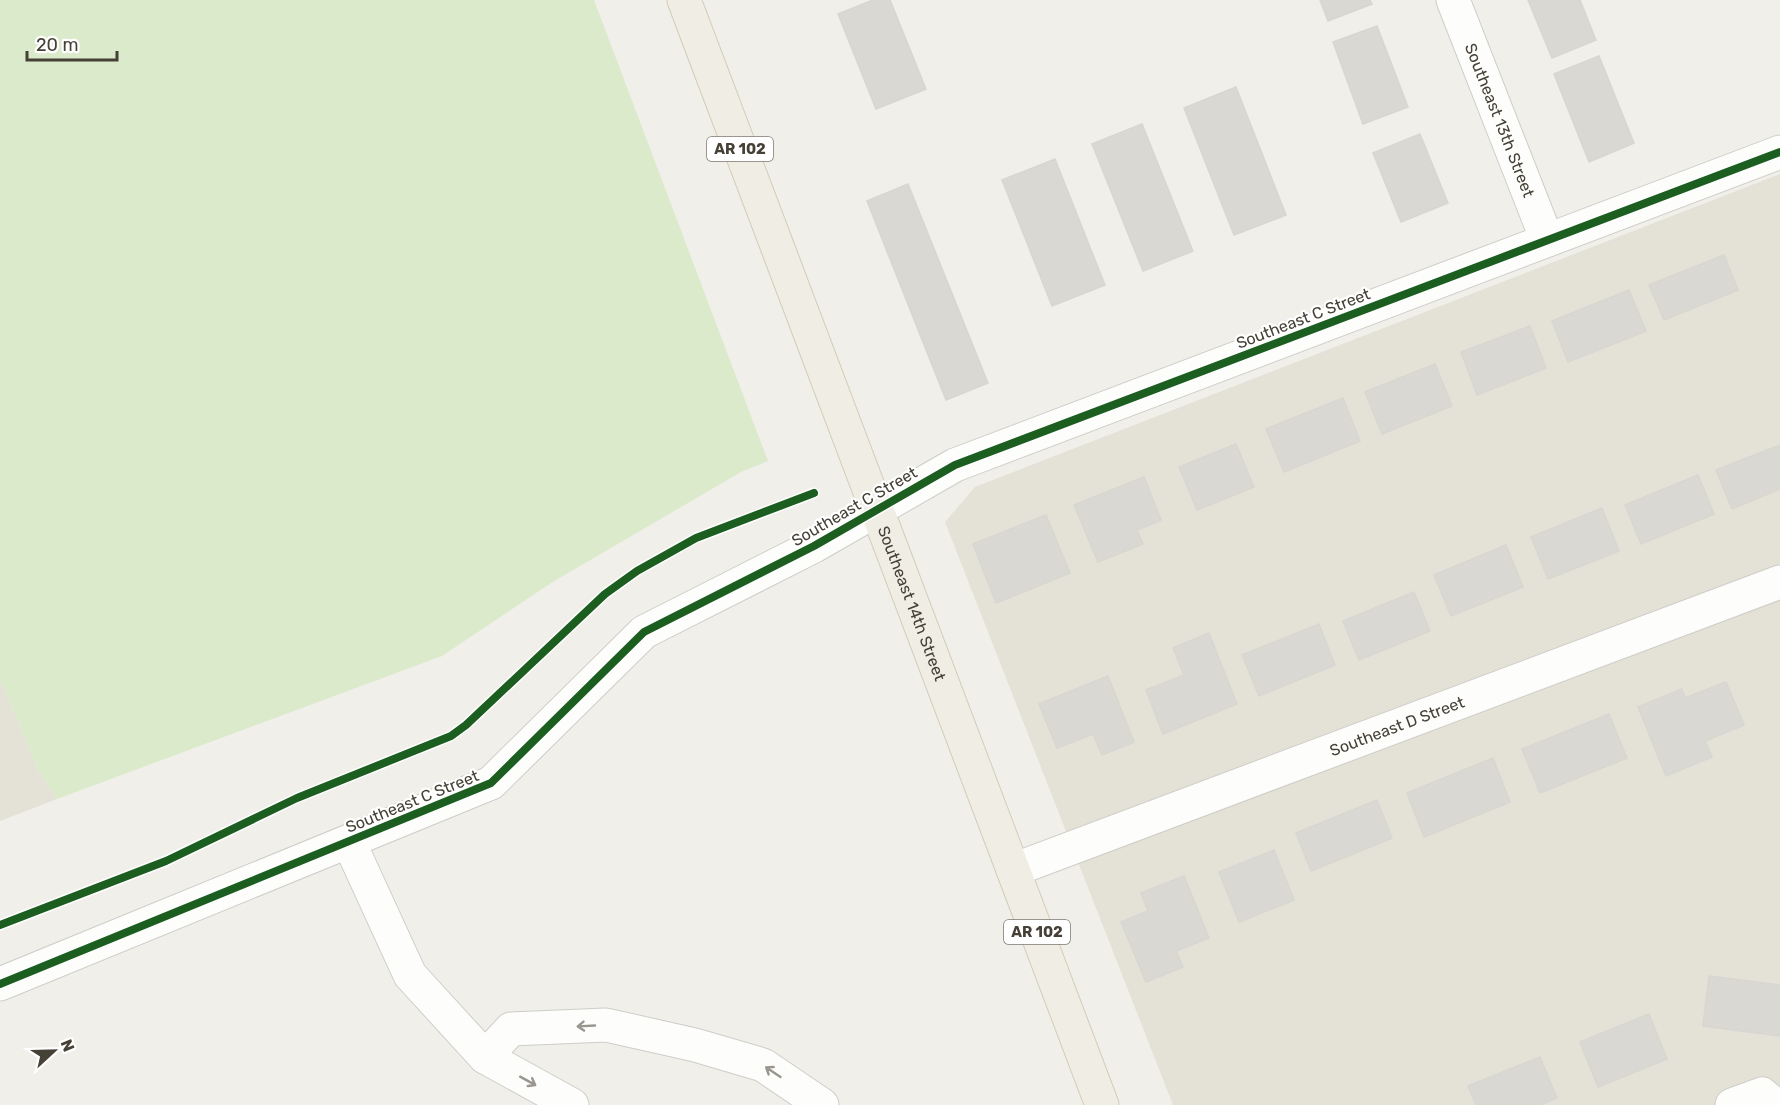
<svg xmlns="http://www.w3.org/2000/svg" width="1780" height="1105" font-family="Rubik,sans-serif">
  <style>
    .residential { fill: #e4e1d7 }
    .green { fill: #dbeacb }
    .building { fill: #dad8d2; stroke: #d8d6d0; stroke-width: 1.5 }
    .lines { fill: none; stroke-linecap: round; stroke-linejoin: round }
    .minor-casing { stroke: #cecdc7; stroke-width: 35 }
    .major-casing { stroke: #d2cdb8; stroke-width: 35 }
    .minor { stroke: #fdfdfc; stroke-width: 33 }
    .major { stroke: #f0eee4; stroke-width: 33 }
    .cycleway-casing { stroke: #fff; stroke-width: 11 }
    .cycleway { stroke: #1b5e20; stroke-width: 8 }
    .oneway { stroke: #98968f }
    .labels { text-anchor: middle; stroke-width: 4.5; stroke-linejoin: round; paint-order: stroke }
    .shield { fill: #fff; stroke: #7e7a72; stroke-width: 1.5 }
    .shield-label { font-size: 15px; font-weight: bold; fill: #464136 }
    .street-label { font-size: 16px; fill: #464136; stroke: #fff }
  </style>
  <rect width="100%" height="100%" fill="#f0efea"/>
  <!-- residential -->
  <g class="residential">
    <polygon points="1780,174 1780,1105 1173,1105 945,522 975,487"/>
    <polygon points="0,679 37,768 57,799 0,821"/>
  </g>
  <!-- green -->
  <polygon class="green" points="0,0 594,0 768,461 741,472 551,583 442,656 57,799 37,768 0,679"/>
  <!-- building -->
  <g class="building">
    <polygon points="873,0 890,0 926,89 876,109 838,14"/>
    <polygon points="1320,0 1370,0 1372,4 1328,21"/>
    <polygon points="1528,0 1580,0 1596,40 1552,58"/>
    <polygon points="1377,26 1408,107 1363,124 1333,42"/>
    <polygon points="1599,56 1634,143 1589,162 1554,74"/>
    <polygon points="1236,87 1286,215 1234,235 1184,108"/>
    <polygon points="1142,124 1193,251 1143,271 1092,144"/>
    <polygon points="1420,134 1448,203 1401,222 1373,153"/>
    <polygon points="1055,159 1105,285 1052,306 1002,180"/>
    <polygon points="908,184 988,383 946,400 867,201"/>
    <polygon points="1724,255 1738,290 1664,320 1649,285"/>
    <polygon points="1629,290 1646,331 1568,362 1552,321"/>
    <polygon points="1530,326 1546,368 1477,395 1461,352"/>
    <polygon points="1435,364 1452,406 1382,434 1365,392"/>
    <polygon points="1343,398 1360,441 1284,472 1266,429"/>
    <polygon points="1236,444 1254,487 1197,510 1179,467"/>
    <polygon points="1780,445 1780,489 1732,509 1716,470"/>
    <polygon points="1698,475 1714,514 1641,544 1625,505"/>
    <polygon points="1144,477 1161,520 1137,530 1143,544 1098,562 1074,505"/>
    <polygon points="1602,508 1619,551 1548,579 1531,537"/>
    <polygon points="1046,515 1070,573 996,603 973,544"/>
    <polygon points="1506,545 1523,587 1451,616 1434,575"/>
    <polygon points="1414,592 1430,631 1359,660 1343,621"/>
    <polygon points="1319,624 1335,665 1259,696 1242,655"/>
    <polygon points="1209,633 1237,704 1163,734 1146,690 1184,675 1173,648"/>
    <polygon points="1108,676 1134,742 1102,755 1093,734 1057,748 1039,704"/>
    <polygon points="1726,682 1744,725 1705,741 1712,757 1666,776 1638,707 1682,689 1685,698"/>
    <polygon points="1609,714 1627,758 1540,793 1522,749"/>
    <polygon points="1493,758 1510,802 1424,837 1407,793"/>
    <polygon points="1377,800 1392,838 1311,871 1296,833"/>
    <polygon points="1274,850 1294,900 1239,922 1219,872"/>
    <polygon points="1184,876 1209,938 1176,951 1183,967 1146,982 1121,922 1148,911 1141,893"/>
    <polygon points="1709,976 1780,985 1780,1036 1703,1026"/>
    <polygon points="1649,1014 1667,1059 1598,1087 1580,1042"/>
    <polygon points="1540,1057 1557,1098 1540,1105 1476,1105 1468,1086"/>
  </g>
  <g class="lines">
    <defs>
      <g id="minor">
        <path id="s1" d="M1453,0l94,240"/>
        <polyline points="349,842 410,975 485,1057 572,1105"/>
        <path id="s2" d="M1013,870l767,-288"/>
        <polyline points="0,984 491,783 644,632 814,546 955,465 1780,152"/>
        <polyline points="485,1057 511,1029 606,1025 695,1045 763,1065 822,1105"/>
        <polyline points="1732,1105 1762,1094 1775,1105"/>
      </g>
      <g id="major">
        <path id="s3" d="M684,0l418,1105"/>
      </g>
    </defs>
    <!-- minor casing -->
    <use href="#minor" class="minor-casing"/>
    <!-- major casing -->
    <use href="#major" class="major-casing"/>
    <!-- minor -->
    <use href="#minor" class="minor"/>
    <!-- major -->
    <use href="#major" class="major"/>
    <defs>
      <g id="cycleway">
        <polyline points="0,925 166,861 297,798 451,736 466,725 605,594 637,571 696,538 814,493"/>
        <polyline points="0,984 491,783 644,632 814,546 955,465 1780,152"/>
      </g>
    </defs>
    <!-- cycleway casing -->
    <use href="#cycleway" class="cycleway-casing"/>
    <!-- cycleway -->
    <use href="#cycleway" class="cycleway"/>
  </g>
  <!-- one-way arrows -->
  <defs><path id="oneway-shaft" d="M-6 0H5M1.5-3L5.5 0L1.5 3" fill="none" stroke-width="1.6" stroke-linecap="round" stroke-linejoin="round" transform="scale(1.5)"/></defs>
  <g class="oneway">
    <use href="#oneway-shaft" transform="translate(586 1026) rotate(177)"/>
    <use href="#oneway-shaft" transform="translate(773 1072) rotate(-146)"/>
    <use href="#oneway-shaft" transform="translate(528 1081) rotate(29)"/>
  </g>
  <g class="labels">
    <!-- shield labels -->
    <g class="shield">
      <rect x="707" y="137" width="66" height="24" rx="4.5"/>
      <rect x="1004" y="920" width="66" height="24" rx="4.5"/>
    </g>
    <g class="shield-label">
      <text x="740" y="154">AR 102</text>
      <text x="1037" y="937">AR 102</text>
    </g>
    <!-- street labels -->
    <g class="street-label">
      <text dy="6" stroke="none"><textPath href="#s1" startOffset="129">Southeast 13th Street</textPath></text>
      <text transform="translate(1303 318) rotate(-21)" y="6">Southeast C Street</text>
      <text transform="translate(854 506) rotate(-30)" y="6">Southeast C Street</text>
      <text dy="6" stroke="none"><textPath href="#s3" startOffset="645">Southeast 14th Street</textPath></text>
      <text dy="6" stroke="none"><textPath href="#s2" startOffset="410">Southeast D Street</textPath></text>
      <text transform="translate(412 801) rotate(-22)" y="6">Southeast C Street</text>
    </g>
  </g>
  <!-- north arrow -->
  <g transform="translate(54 1051) rotate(68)" stroke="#ffffff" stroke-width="4.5" paint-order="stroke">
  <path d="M0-4.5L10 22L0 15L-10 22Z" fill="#464136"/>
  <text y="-9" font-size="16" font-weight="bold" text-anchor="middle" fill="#464136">N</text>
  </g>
  <!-- scale -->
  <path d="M27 51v9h90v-9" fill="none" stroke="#464136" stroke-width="3"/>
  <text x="36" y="51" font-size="18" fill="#464136" stroke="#ffffff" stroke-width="4.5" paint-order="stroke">20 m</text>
</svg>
